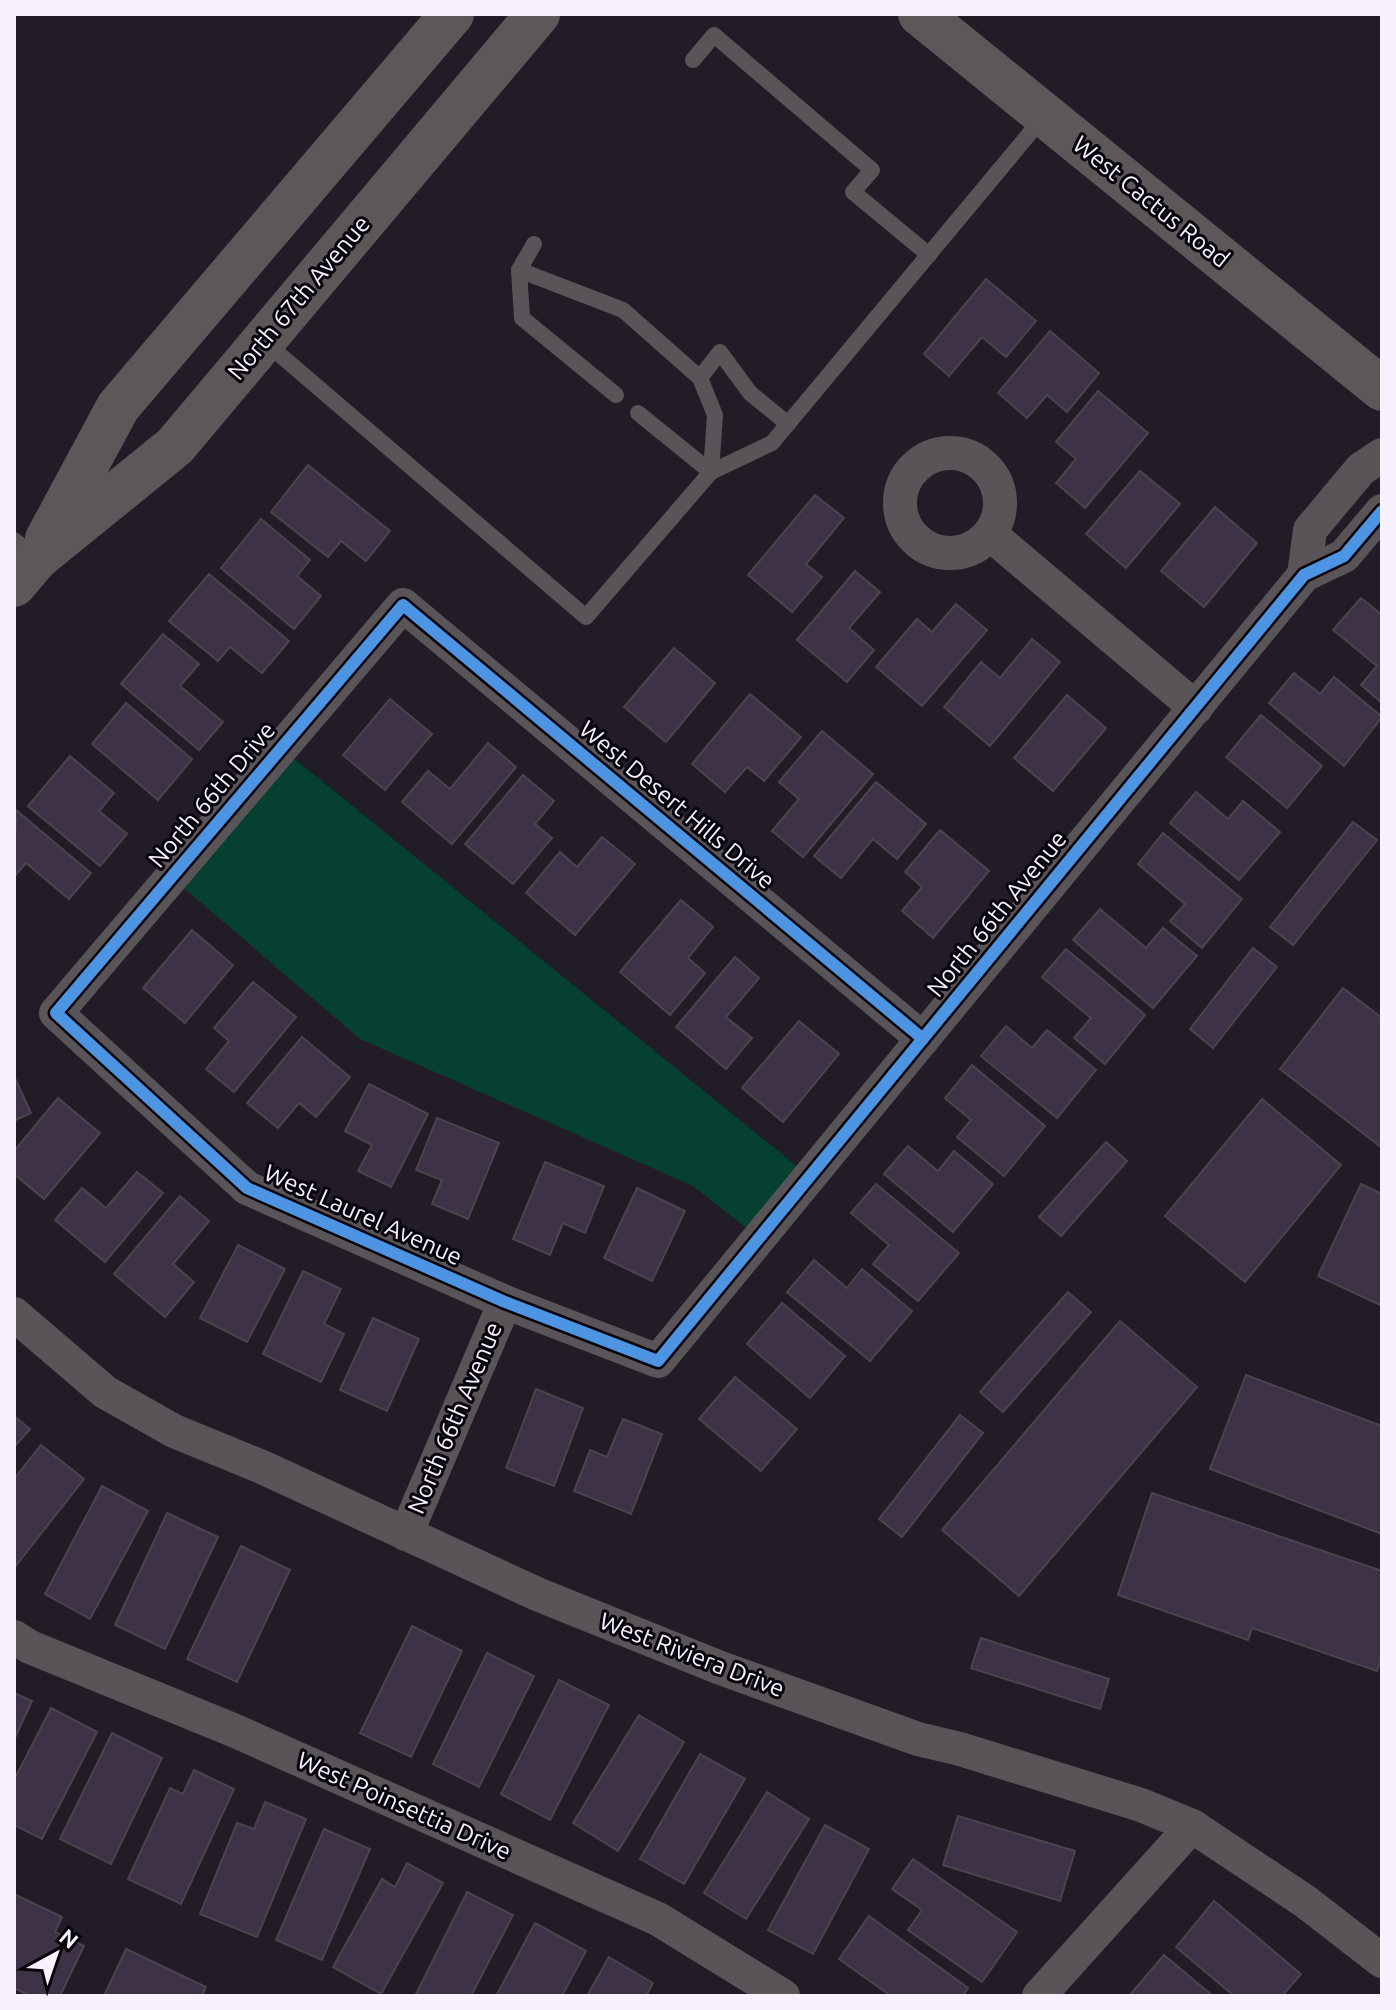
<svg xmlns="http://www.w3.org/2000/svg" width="1396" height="2010" font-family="Ubuntu,sans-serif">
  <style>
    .green { fill: #054030 }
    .building { fill: #3e3346; stroke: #49444e; stroke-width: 2 }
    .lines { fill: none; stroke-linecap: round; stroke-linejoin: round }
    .lane { stroke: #595457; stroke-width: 16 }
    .street { stroke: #595457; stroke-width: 34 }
    .secondary { stroke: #5c5759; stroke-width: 44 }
    .cycleway-casing { stroke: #09050d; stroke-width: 17 }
    .cycleway { stroke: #4d94e3; stroke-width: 12 }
    .labels { text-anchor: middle; stroke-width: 6; stroke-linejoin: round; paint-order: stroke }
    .street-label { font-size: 24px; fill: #f8f2fe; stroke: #09050d }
  </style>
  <rect width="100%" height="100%" fill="#211c26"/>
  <!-- green -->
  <polygon class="green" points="281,748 810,1177 759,1238 693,1186 360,1039 171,877"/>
  <!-- building -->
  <g class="building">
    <polygon points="986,279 1036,321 1006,357 982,337 949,376 924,354"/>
    <polygon points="1050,331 1099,373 1067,412 1047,395 1027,418 998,393"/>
    <polygon points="1098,391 1148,433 1085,508 1056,483 1076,459 1056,442"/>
    <polygon points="308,465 390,531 366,561 341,541 328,557 271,512"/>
    <polygon points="1140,471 1180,504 1126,568 1086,534"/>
    <polygon points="815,495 844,518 806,564 822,577 792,612 748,575"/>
    <polygon points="1215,507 1257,543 1204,607 1161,571"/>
    <polygon points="261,519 310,560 297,576 321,596 294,629 221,568"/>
    <polygon points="855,571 880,592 849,628 874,650 847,682 797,640"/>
    <polygon points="209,574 289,641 262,673 230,647 218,661 169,621"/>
    <polygon points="1361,598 1382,615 1382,703 1361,685 1377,666 1333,630"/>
    <polygon points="956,604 987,630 922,706 876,667 917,619 932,632"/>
    <polygon points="163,634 199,664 180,686 223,722 199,750 121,684"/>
    <polygon points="1032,639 1060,662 990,746 944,707 981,662 1000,678"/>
    <polygon points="674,648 715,683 666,742 624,707"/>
    <polygon points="1294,673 1320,694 1334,677 1382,717 1344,766 1269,703"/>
    <polygon points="750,694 801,737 764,781 747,767 725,792 692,764"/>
    <polygon points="1067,695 1106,728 1053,791 1014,758"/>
    <polygon points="390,699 432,734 385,790 343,755"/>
    <polygon points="126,703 192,759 158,800 92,744"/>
    <polygon points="1261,715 1322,766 1287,808 1226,757"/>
    <polygon points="822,731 873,774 803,857 772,831 799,799 779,782"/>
    <polygon points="488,743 516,767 452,844 402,802 428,771 450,789"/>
    <polygon points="70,756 114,793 99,811 127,834 100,866 28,806"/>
    <polygon points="523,775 554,801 535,824 552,838 513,884 465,844"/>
    <polygon points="876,782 926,824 897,859 873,839 841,878 814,856"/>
    <polygon points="1196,792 1228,819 1243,801 1280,832 1239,880 1170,823"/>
    <polygon points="16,810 91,873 69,899 26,863 14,877"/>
    <polygon points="1353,822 1377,840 1293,945 1270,927"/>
    <polygon points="940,830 989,871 933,938 902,911 922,887 905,872"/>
    <polygon points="1163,833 1242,899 1202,948 1170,921 1185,904 1138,864"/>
    <polygon points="602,837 635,864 575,935 526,893 560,852 577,867"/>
    <polygon points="681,900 713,927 688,958 705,973 670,1015 620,972"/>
    <polygon points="1100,909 1146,948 1163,928 1197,956 1153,1008 1073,940"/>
    <polygon points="192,930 233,965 185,1023 143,988"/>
    <polygon points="1253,948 1277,967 1213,1048 1190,1029"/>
    <polygon points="1066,949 1145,1015 1105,1064 1074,1038 1091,1018 1042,977"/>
    <polygon points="735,957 759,978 726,1017 752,1038 726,1069 676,1027"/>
    <polygon points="253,982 296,1017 234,1092 206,1069 229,1041 214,1028"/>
    <polygon points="1343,988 1382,1018 1382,1148 1280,1069"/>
    <polygon points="799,1021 839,1054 783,1122 742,1088"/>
    <polygon points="1006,1026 1032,1048 1047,1030 1096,1070 1057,1118 981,1056"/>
    <polygon points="302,1037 350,1077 316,1117 299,1103 278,1128 247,1103"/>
    <polygon points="972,1065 1045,1126 1004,1176 957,1137 971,1120 945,1098"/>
    <polygon points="14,1076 31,1113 14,1121"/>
    <polygon points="369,1084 428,1114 391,1187 358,1171 372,1145 345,1131"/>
    <polygon points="58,1098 100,1133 44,1199 14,1174 14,1151"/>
    <polygon points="1262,1099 1341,1165 1245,1282 1165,1216"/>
    <polygon points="437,1118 499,1143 468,1219 432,1204 442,1180 416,1170"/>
    <polygon points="1106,1142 1127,1161 1061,1236 1039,1217"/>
    <polygon points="908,1146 938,1171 954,1151 993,1184 953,1232 884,1174"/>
    <polygon points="545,1162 604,1186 585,1233 563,1223 550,1255 513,1239"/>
    <polygon points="137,1172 163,1193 105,1262 55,1220 82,1188 106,1208"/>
    <polygon points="876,1184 959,1253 918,1301 873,1264 889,1245 851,1213"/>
    <polygon points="1361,1184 1382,1194 1382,1306 1318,1276"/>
    <polygon points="637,1188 685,1211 652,1281 604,1258"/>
    <polygon points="180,1196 209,1221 173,1264 194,1282 165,1317 114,1274"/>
    <polygon points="238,1245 285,1269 247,1342 200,1318"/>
    <polygon points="814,1260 847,1288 862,1269 912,1311 870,1361 787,1292"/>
    <polygon points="303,1271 341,1289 324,1324 344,1334 321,1382 263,1354"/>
    <polygon points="1068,1292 1091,1312 1003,1412 980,1392"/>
    <polygon points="782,1303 845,1356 810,1398 747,1344"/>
    <polygon points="373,1318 419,1339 387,1411 340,1390"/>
    <polygon points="1120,1321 1197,1387 1019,1596 942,1530"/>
    <polygon points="1246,1375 1382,1426 1382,1534 1210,1469"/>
    <polygon points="735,1377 797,1429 761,1471 699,1419"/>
    <polygon points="536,1389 583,1408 554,1486 506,1468"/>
    <polygon points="960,1415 983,1433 902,1537 879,1519"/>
    <polygon points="14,1416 30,1429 14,1447"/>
    <polygon points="623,1419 662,1434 631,1514 574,1491 590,1450 607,1457"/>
    <polygon points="41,1445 84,1479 14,1568 14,1479"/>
    <polygon points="102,1486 148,1511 90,1619 45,1594"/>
    <polygon points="1152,1493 1382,1571 1382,1658 1377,1671 1252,1628 1248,1640 1118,1595"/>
    <polygon points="167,1513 218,1537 165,1649 115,1625"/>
    <polygon points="241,1546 290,1570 237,1682 187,1659"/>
    <polygon points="412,1626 462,1651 411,1757 360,1733"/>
    <polygon points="981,1638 1109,1679 1100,1709 971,1668"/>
    <polygon points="487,1653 534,1676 479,1787 433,1764"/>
    <polygon points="559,1680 609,1705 550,1820 501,1794"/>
    <polygon points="14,1693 32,1701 14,1740"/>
    <polygon points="51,1708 97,1732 42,1839 14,1825 14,1780"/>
    <polygon points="639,1715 684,1742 618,1851 573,1823"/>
    <polygon points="112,1733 162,1758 111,1864 60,1839"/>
    <polygon points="700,1754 745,1779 684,1884 640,1859"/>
    <polygon points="194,1770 234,1789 181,1904 128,1879 170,1788 183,1794"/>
    <polygon points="767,1792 809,1819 746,1919 704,1893"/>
    <polygon points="265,1802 306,1819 257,1937 200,1914 237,1823 254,1829"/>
    <polygon points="958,1816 1075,1851 1060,1901 943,1865"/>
    <polygon points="825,1825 869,1849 813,1954 768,1930"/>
    <polygon points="324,1829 370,1849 322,1960 276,1940"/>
    <polygon points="913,1859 1017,1932 982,1982 908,1930 922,1910 892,1889"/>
    <polygon points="407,1863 443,1883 381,1994 333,1967 382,1879 395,1887"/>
    <polygon points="467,1892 513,1915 471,1996 415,1996"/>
    <polygon points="14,1894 62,1917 55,1932 84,1946 60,1996 30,1996 14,1988"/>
    <polygon points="1214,1901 1301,1974 1282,1996 1234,1996 1176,1947"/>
    <polygon points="869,1916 968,1988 963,1996 891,1996 839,1959"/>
    <polygon points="535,1923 586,1951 562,1996 496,1996"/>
    <polygon points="126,1949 206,1987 202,1996 104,1996"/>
    <polygon points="1164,1955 1213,1996 1129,1996"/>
    <polygon points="609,1957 653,1983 646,1996 587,1996"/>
  </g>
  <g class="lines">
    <!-- lane -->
    <g class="lane">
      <polyline points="693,60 714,35 872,170 853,192 929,255"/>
      <polyline points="534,244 519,270 522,318 616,395"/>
      <polyline points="519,270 623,310 700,378 720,352 750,393 788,424"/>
      <polyline points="265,342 586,617 711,472 772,443 1045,115"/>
      <polyline points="700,378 715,415 711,472"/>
      <polyline points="638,413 711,472"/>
      <polyline points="14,540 36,557"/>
    </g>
    <!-- street -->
    <g class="street">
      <circle cx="950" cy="503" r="50"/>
      <polyline points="990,534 1196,708"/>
      <polyline points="1304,575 1310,530 1361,469 1382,455"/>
      <polyline points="923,1039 403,605 56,1013 247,1188 505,1302 658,1361 1304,575 1344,556 1382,511"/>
      <polyline points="14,1314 105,1392 174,1431 262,1467 537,1594 718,1667 918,1739 960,1749 1141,1805 1192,1826 1306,1902 1382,1961"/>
      <polyline points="406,1534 505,1302"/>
      <polyline points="14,1637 30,1647 233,1730 658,1919 783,1996"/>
      <polyline points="1039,1996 1192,1826"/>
    </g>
    <!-- secondary -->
    <g class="secondary">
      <polyline points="920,14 1382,389"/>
      <polyline points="47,539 118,407 452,14"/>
      <polyline points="14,585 37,558 175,446 538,14"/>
    </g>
    <defs>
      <polyline id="cycleway" points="923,1039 403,605 56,1013 247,1188 505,1302 658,1361 1304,575 1344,556 1382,511"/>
    </defs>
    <!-- cycleway casing -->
    <use href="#cycleway" class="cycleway-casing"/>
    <!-- cycleway -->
    <use href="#cycleway" class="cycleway"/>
  </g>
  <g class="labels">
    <!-- street labels -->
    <g class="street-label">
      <text transform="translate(1151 202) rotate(39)" y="8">West Cactus Road</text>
      <text transform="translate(299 298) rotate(-50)" y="8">North 67th Avenue</text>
      <text transform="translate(212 795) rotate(-50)" y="8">North 66th Drive</text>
      <text transform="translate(677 805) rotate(40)" y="8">West Desert Hills Drive</text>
      <text transform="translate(997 914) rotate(-51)" y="8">North 66th Avenue</text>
      <text transform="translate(363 1215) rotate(24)" y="8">West Laurel Avenue</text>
      <text transform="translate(455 1418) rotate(-67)" y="8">North 66th Avenue</text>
      <text transform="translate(692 1655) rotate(21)" y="8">West Riviera Drive</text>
      <text transform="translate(404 1806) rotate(24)" y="8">West Poinsettia Drive</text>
    </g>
  </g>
  <!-- border -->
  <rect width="1396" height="2010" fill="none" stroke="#f8f2fe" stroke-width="32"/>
  <!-- north arrow -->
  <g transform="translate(56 1954) rotate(40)" stroke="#09050d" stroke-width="6" paint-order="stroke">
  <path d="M0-6L14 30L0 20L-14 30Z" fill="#f8f2fe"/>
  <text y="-12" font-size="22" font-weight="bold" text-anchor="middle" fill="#f8f2fe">N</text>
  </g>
</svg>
